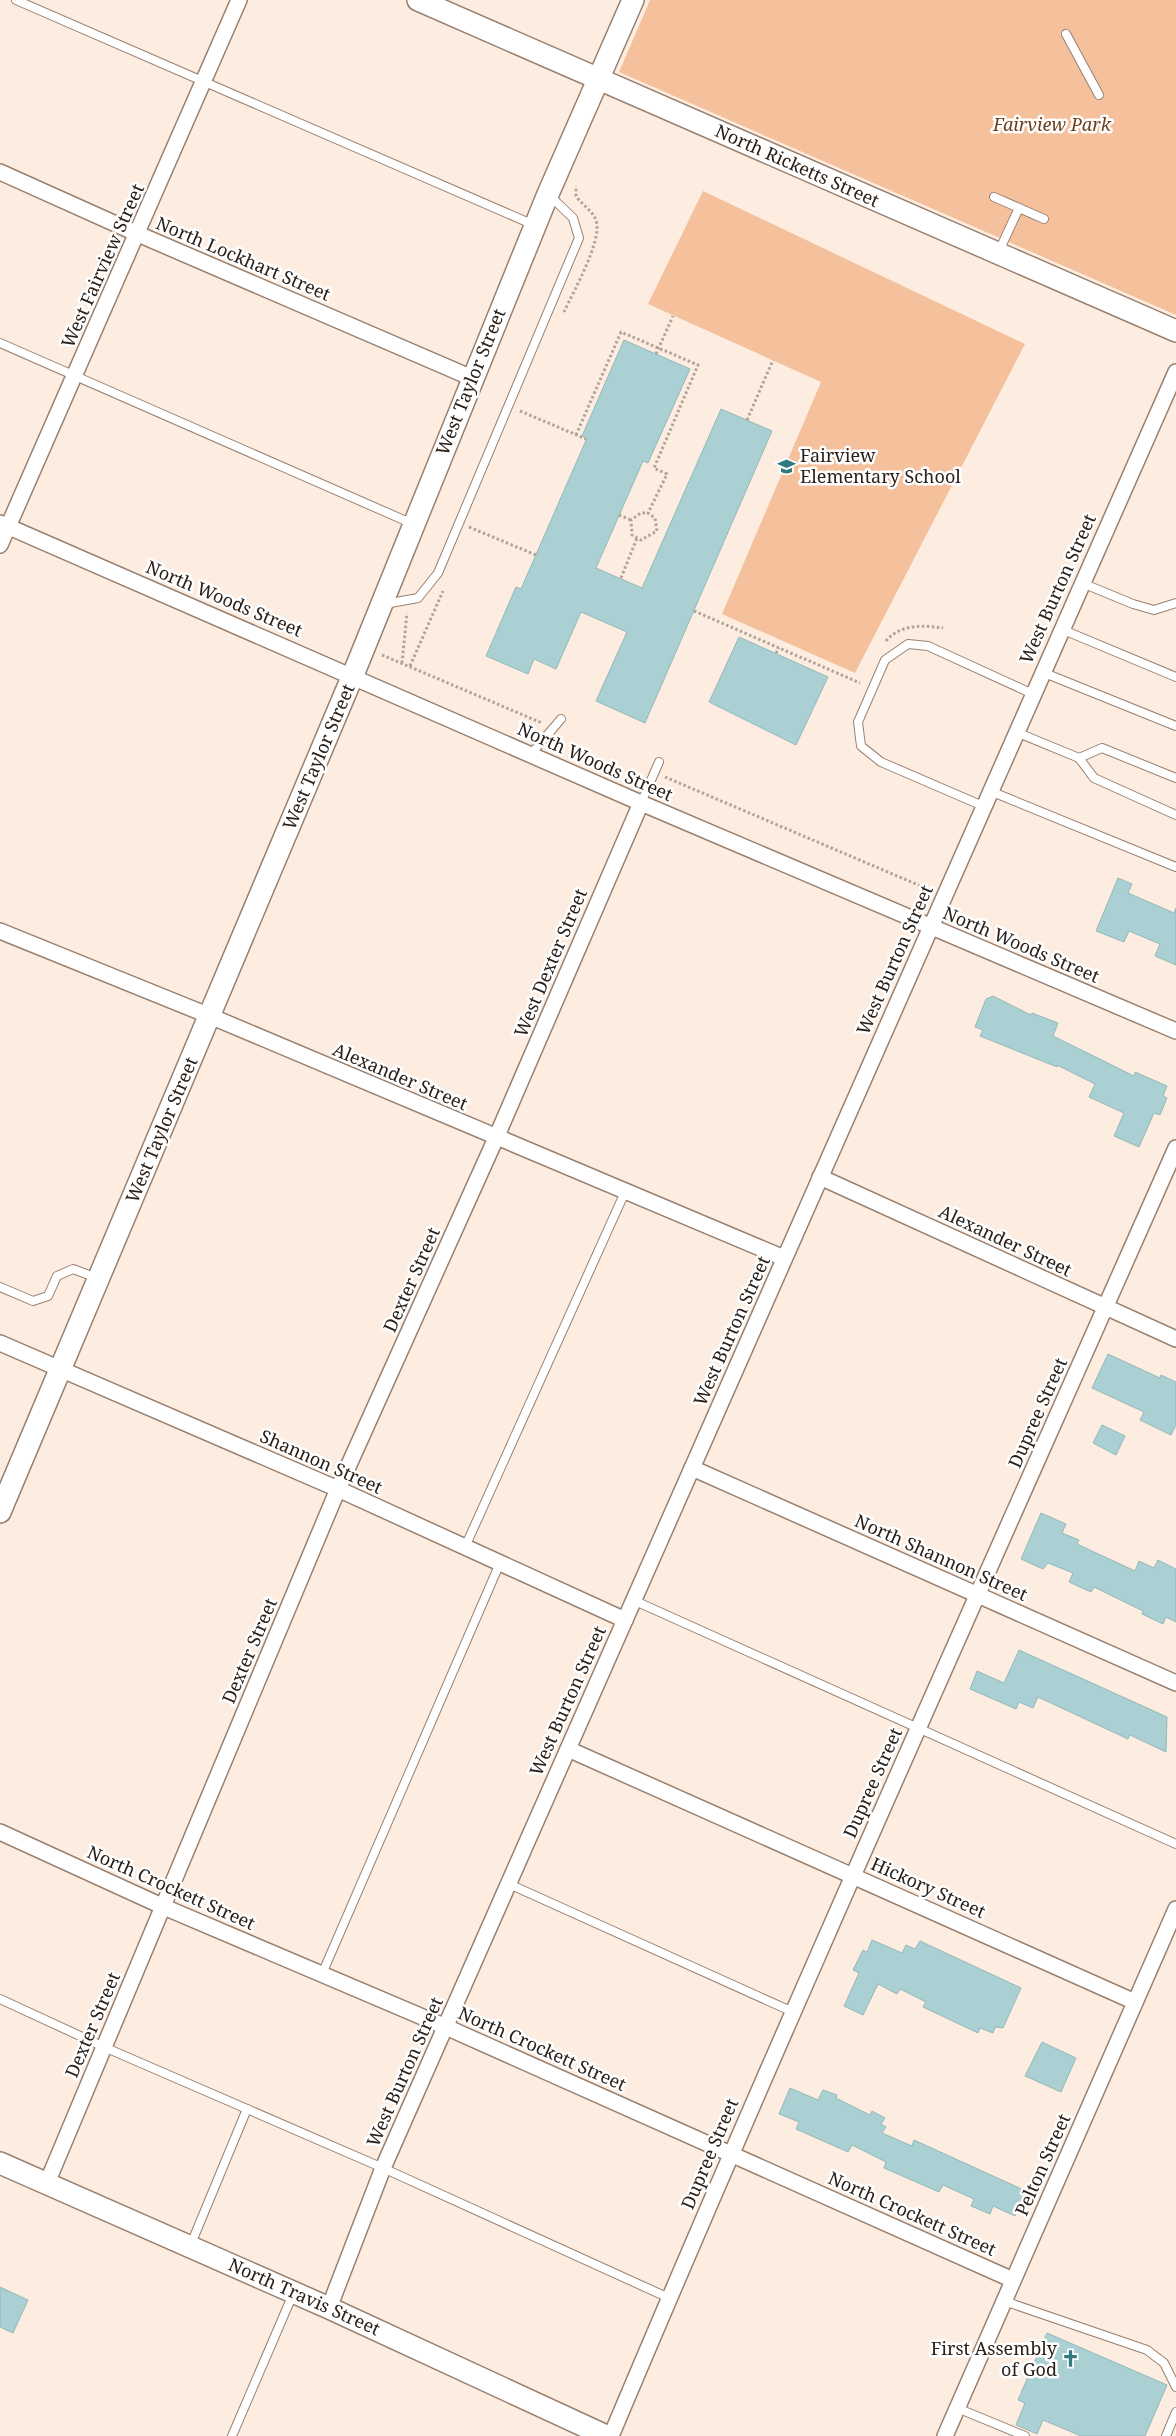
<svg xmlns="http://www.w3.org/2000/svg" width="1176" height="2436" font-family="'Noto Serif',serif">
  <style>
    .green { fill: #f4c19c }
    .building { fill: #abd0d3; stroke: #93b8ba }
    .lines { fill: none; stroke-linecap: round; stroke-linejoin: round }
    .lane-casing { stroke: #998170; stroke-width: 10 }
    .street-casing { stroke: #998170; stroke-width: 18 }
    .secondary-casing { stroke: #998170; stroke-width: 24 }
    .path { stroke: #b0a398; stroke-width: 3; stroke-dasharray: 2.5 2.5; stroke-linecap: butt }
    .lane { stroke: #fff; stroke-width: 8 }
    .street { stroke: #fff; stroke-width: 15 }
    .secondary { stroke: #fff; stroke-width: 21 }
    .labels { text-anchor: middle; stroke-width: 5; stroke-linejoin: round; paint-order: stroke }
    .park-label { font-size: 18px; font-style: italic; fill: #6b3f19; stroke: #fff }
    .street-label { font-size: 18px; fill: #2a2019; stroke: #fff }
    .poi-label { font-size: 18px; fill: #2a2019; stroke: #fff; text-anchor: start }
  </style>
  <rect width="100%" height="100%" fill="#fdede1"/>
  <!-- green -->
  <g class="green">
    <polygon points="650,0 1176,0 1176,315 619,72"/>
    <polygon points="703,191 1025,344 855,673 722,614 821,382 648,304"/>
  </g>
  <!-- building -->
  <g class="building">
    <polygon points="624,340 690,369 648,463 643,461 596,568 642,588 721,409 772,431 645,723 596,701 627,632 581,612 556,669 534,659 528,674 486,656 516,587 521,589 587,438 582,436"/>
    <polygon points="739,637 828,677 796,745 709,702"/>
    <polygon points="1118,878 1132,884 1128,893 1174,913 1176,908 1176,965 1155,956 1160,944 1129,931 1124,942 1096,931"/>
    <polygon points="993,996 1031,1015 1032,1013 1058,1023 1053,1036 1134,1076 1135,1072 1167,1086 1163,1096 1167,1098 1160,1115 1154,1113 1139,1147 1114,1136 1124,1113 1089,1097 1095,1084 1057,1065 1057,1067 980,1036 983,1030 975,1027 986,999"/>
    <polygon points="1108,1354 1160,1378 1161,1375 1176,1382 1176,1425 1171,1435 1140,1420 1144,1412 1092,1388"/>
    <polygon points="1102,1425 1125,1436 1116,1455 1093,1443"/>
    <polygon points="1041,1513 1066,1524 1062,1533 1079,1540 1077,1544 1135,1571 1139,1561 1154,1568 1158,1560 1176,1569 1176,1622 1166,1617 1163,1624 1142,1614 1143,1611 1094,1587 1091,1592 1069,1582 1073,1573 1048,1563 1043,1569 1021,1559"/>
    <polygon points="1019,1650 1167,1717 1166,1752 1130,1735 1128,1739 1038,1697 1033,1708 1019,1702 1016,1709 970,1689 977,1671 1004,1683"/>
    <polygon points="872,1940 902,1953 906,1945 915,1949 920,1941 1021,1988 1003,2028 995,2027 993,2033 980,2028 978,2033 923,2007 926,2002 900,1989 897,1994 878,1984 863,2015 844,2006 859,1973 853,1970 863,1950 867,1952"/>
    <polygon points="1042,2042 1076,2058 1061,2092 1025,2076"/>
    <polygon points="790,2088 818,2100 823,2090 837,2095 836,2098 870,2115 872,2111 885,2118 881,2124 886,2127 882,2133 912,2146 914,2140 1026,2191 1015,2216 993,2206 990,2214 971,2206 974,2199 943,2185 939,2192 884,2168 886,2162 852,2145 848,2152 796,2129 799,2122 779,2114"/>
    <polygon points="0,2287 28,2300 13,2333 0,2327"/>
    <polygon points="1047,2333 1167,2385 1145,2436 1081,2436 1043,2420 1037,2434 1016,2425 1025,2403 1018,2400"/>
  </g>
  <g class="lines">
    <defs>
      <g id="lane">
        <polyline points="16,0 534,225"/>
        <polyline points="1066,34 1099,95"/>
        <polyline points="994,197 1044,219"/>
        <polyline points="999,251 1019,208"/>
        <polyline points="0,343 413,524"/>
        <polyline points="1082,583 1133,604 1154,610 1176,603"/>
        <polyline points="385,604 418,598 438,573 579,238 573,218 550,196"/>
        <polyline points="1061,629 1176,677"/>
        <polyline points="1042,672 1176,726"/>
        <polyline points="1016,732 1079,758 1102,748 1176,778"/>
        <polyline points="531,754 561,719"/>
        <polyline points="1079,758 1094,778 1176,815"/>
        <polyline points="990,791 1176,867"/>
        <polyline points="641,803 659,762"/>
        <polyline points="983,806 881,762 861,746 858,722 885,660 908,644 928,646 1033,694"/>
        <polyline points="0,1287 33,1301 48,1296 57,1276 73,1269 97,1278"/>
        <polyline points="465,1547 625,1192"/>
        <polyline points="633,1600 1176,1844"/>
        <polyline points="509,1884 793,2012"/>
        <polyline points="322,1974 500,1563"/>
        <polyline points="0,1999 104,2047 383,2168 669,2298"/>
        <polyline points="191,2244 247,2109"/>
        <polyline points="1004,2301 1147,2350 1164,2363 1176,2387"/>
        <polyline points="957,2408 1025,2436"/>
        <polyline points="232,2436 293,2294"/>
        <polyline points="1166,2436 1176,2412"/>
      </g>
      <g id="street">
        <polyline points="0,172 138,234 472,378"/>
        <polyline points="0,523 641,803 1176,1031"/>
        <polyline points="0,545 239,0"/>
        <polyline points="0,931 210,1016 784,1258"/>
        <polyline points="820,1177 1176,1339"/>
        <polyline points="0,1343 338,1489 625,1620"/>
        <polyline points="692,1468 1176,1683"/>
        <polyline points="568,1749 1135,2002"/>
        <polyline points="0,1832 164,1907 446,2027 1013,2280"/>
        <polyline points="47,2183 338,1489 496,1138 641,803"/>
        <polyline points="329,2308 383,2168 1176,372"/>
        <path d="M611,2436c182,-432 375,-859 565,-1288"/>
        <polyline points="945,2436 1176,1909"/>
      </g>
      <g id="secondary">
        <polyline points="418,0 1176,331"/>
        <polyline points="0,1512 353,675 548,194 633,0"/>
        <polyline points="0,2163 329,2308 606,2436"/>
      </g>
    </defs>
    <!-- lane casing -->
    <use href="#lane" class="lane-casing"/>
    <!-- street casing -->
    <use href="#street" class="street-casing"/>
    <!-- secondary casing -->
    <use href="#secondary" class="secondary-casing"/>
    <!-- path -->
    <g class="path">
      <path d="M564,312c9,-20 39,-72 32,-92 -4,-10 -14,-15 -20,-24v-10"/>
      <polyline points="656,354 673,316"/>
      <polyline points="520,411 586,439"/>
      <polyline points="747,420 773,360"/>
      <polyline points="576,435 621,332 698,365 654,468 667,474 648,513 655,518 657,531 641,540 632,535 631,520 641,513 648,513"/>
      <polyline points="619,515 631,520"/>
      <polyline points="469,527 536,555"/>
      <polyline points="621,578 637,538"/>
      <polyline points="694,611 860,683"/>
      <path d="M886,641c14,-17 37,-16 57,-13"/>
      <polyline points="776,653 779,648"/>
      <polyline points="382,655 542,723"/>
      <polyline points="402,663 407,613"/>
      <polyline points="410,666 443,591"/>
      <polyline points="665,777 930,890"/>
    </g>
    <!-- lane -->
    <use href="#lane" class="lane"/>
    <!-- street -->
    <use href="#street" class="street"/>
    <!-- secondary -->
    <use href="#secondary" class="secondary"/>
  </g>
  <!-- icons -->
  <defs>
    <symbol id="school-bare" viewBox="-9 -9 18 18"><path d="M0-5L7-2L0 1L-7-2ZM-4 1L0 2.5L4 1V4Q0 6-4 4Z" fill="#317a7f" stroke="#fff" stroke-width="2.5" paint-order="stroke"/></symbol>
    <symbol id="church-bare" viewBox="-9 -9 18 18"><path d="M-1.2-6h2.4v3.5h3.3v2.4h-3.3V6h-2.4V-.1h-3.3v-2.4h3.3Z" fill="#317a7f" stroke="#fff" stroke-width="2.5" paint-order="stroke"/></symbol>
  </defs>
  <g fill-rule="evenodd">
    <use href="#school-bare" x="774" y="454" width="25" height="25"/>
    <use href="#church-bare" x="1058" y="2346" width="25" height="25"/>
  </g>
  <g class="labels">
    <!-- park labels -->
    <g class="park-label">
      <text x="1052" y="131">Fairview Park</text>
    </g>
    <!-- street labels -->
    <g class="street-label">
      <text transform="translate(797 166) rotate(24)" y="6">North Ricketts Street</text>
      <text transform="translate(243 259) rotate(23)" y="6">North Lockhart Street</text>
      <text transform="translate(103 266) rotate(-66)" y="6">West Fairview Street</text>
      <text transform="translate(471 382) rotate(-68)" y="6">West Taylor Street</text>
      <text transform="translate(1058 589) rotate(-66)" y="6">West Burton Street</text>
      <text transform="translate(224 599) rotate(23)" y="6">North Woods Street</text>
      <text transform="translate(319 757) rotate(-67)" y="6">West Taylor Street</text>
      <text transform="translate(595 762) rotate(24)" y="6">North Woods Street</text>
      <text transform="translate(1021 945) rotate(23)" y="6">North Woods Street</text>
      <text transform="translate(895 960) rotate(-66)" y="6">West Burton Street</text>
      <text transform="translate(551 963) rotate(-67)" y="6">West Dexter Street</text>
      <text transform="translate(400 1077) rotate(23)" y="6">Alexander Street</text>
      <text transform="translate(162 1130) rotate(-67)" y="6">West Taylor Street</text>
      <text transform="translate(1005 1241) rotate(25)" y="6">Alexander Street</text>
      <text transform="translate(412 1280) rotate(-66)" y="6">Dexter Street</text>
      <text transform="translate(732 1331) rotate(-66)" y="6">West Burton Street</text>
      <text transform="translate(1038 1413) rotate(-66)" y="6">Dupree Street</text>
      <text transform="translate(321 1462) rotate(24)" y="6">Shannon Street</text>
      <text transform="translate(941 1558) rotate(24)" y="6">North Shannon Street</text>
      <text transform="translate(250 1651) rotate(-67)" y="6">Dexter Street</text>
      <text transform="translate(568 1701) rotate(-66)" y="6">West Burton Street</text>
      <text transform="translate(873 1783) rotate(-66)" y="6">Dupree Street</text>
      <text transform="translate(171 1888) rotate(24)" y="6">North Crockett Street</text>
      <text transform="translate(928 1888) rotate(24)" y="6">Hickory Street</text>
      <text transform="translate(93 2025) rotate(-67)" y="6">Dexter Street</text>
      <text transform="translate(542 2049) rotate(24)" y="6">North Crockett Street</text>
      <text transform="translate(405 2072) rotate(-66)" y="6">West Burton Street</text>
      <text transform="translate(710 2154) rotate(-67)" y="6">Dupree Street</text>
      <text transform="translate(1043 2165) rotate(-66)" y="6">Pelton Street</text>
      <text transform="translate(912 2214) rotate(24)" y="6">North Crockett Street</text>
      <text transform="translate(304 2297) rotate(24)" y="6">North Travis Street</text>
    </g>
    <!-- poi labels -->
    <g class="poi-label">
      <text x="800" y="462">Fairview<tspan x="800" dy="21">Elementary School</tspan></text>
      <text x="1057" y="2355" text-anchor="end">First Assembly<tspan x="1057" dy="21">of God</tspan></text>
    </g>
  </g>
</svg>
